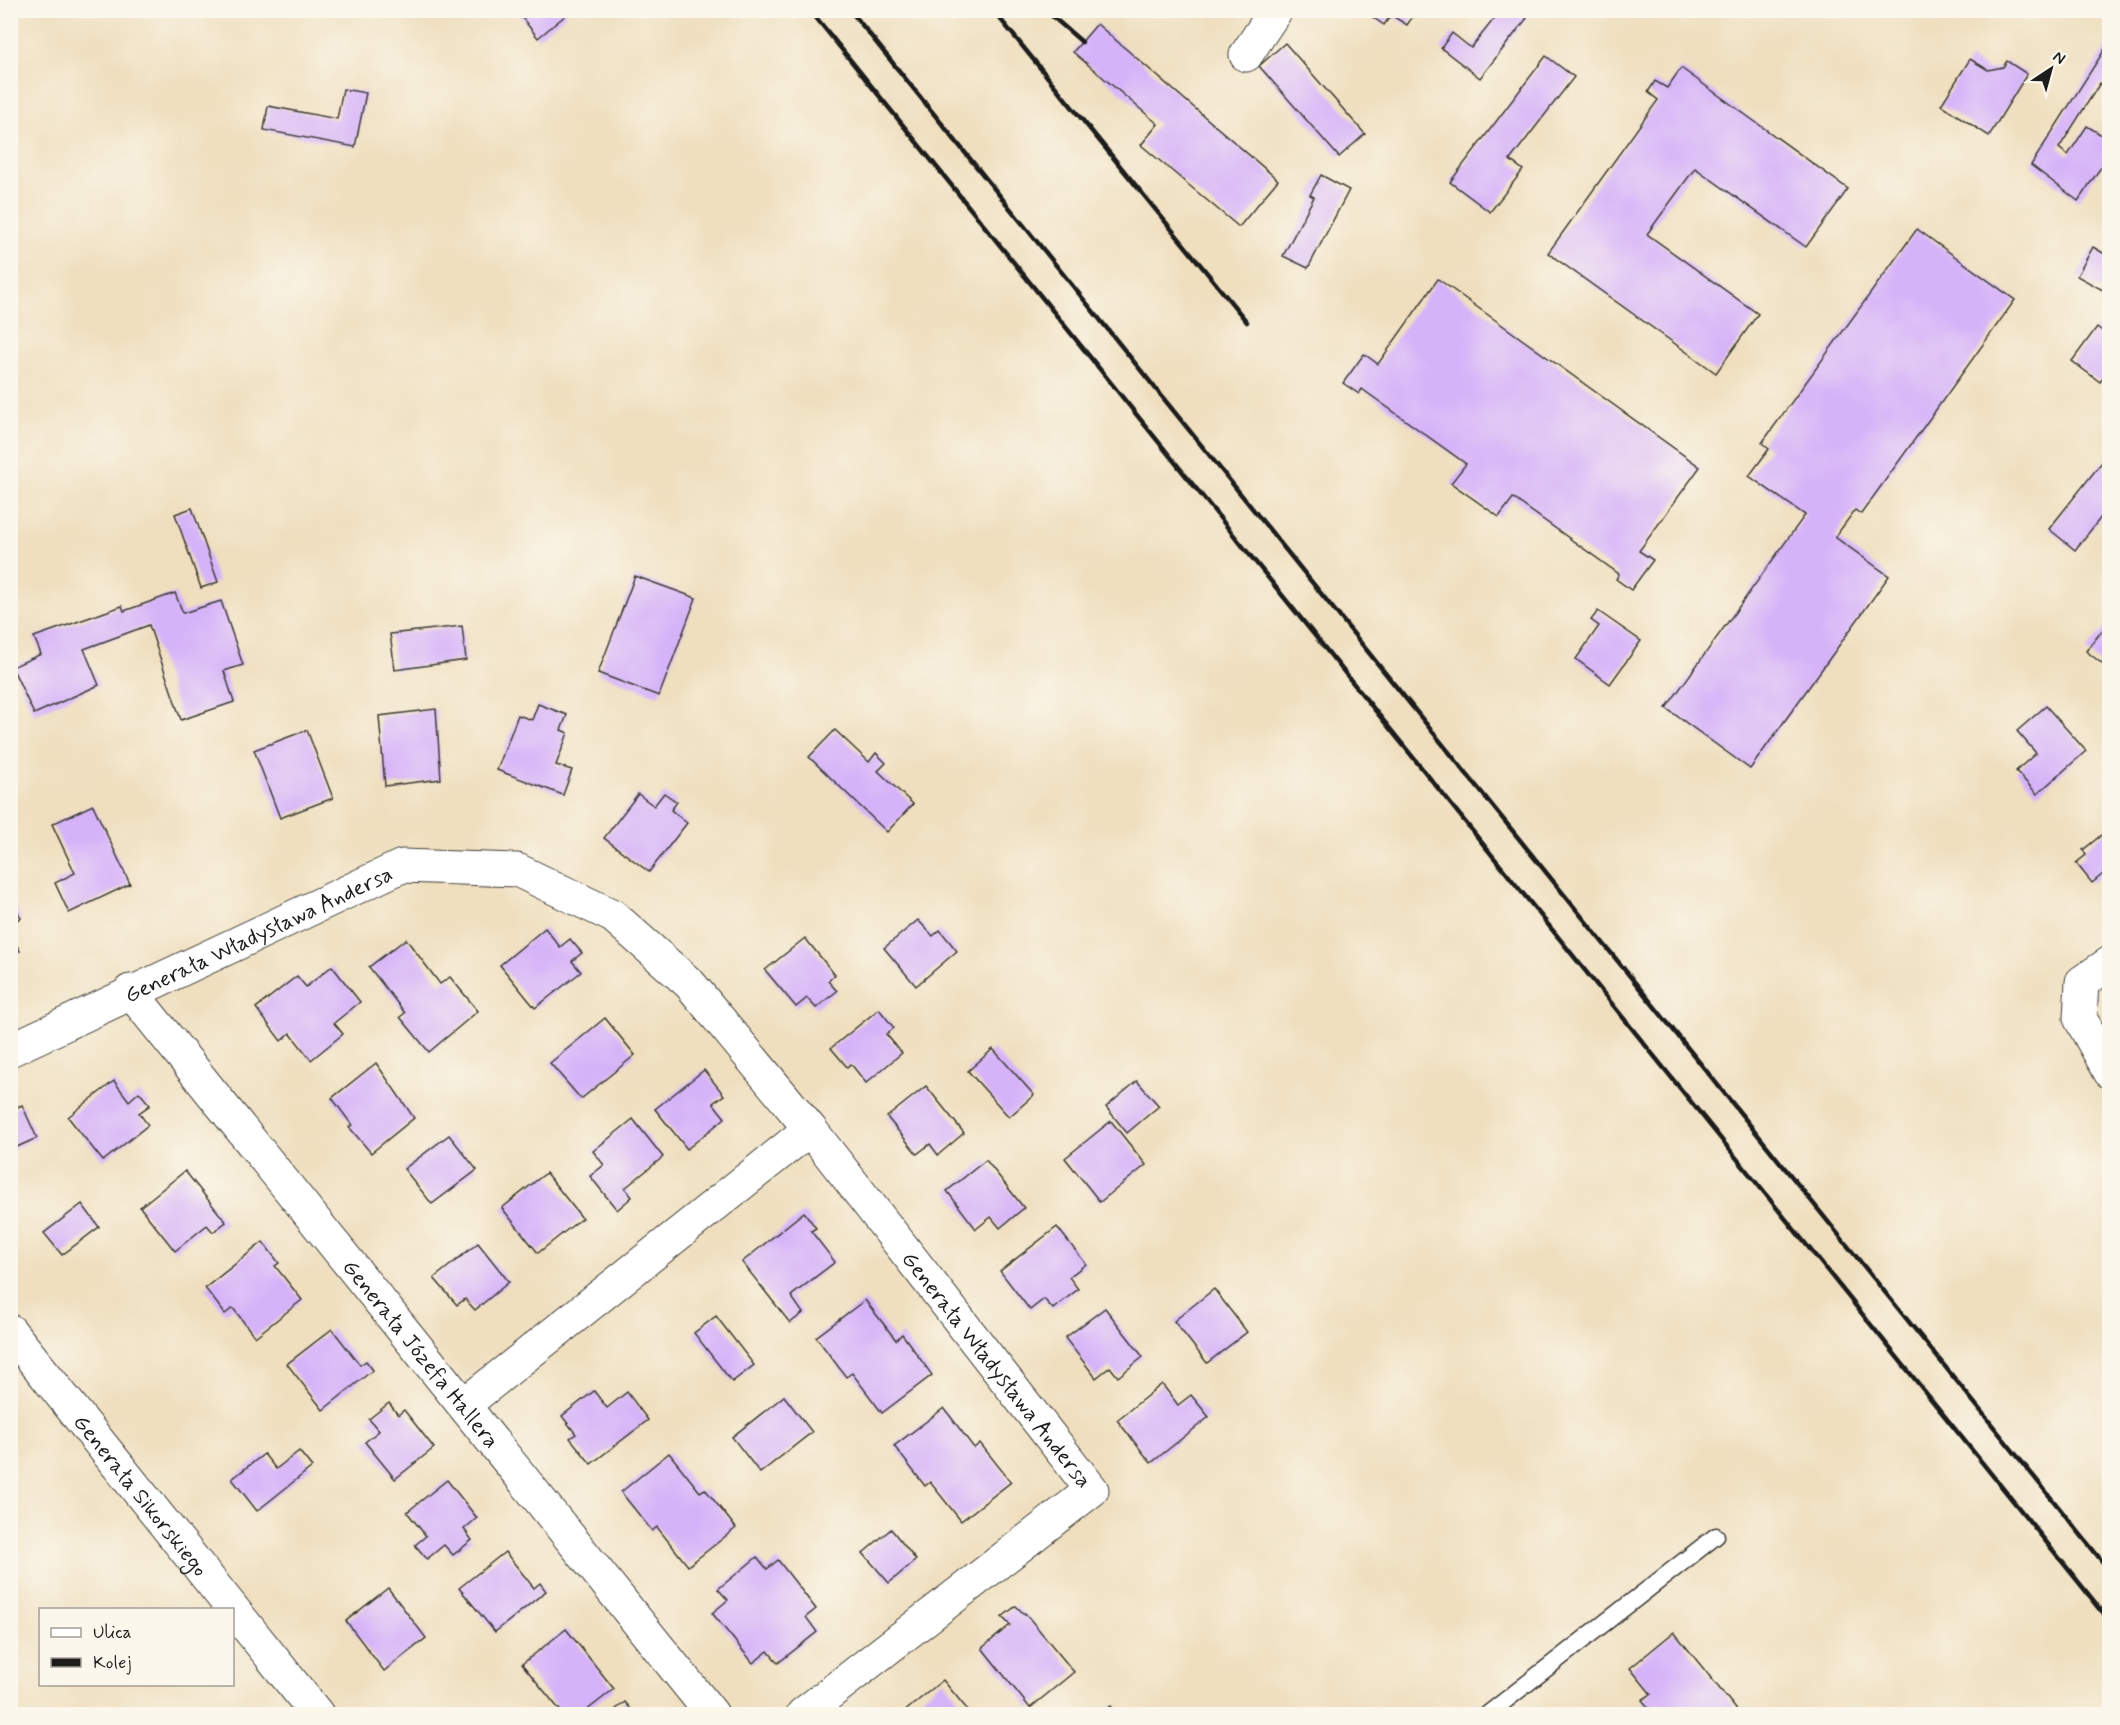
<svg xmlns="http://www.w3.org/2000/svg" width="2120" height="1725" font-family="Mynerve,sans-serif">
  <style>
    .building { fill: #d5b3f8 }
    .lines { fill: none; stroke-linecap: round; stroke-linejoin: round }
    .lane-casing { stroke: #3c3934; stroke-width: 19 }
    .street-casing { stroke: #3c3934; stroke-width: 35 }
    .secondary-casing { stroke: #3c3934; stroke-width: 35 }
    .lane { stroke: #fff; stroke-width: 16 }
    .street { stroke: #fff; stroke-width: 33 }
    .secondary { stroke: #fff; stroke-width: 33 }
    .rail { stroke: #1c1c1c; stroke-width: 4.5 }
    .labels { text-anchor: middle; stroke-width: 4.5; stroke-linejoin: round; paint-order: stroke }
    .street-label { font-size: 22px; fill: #1c1c1c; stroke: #fbf7ec }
  </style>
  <rect width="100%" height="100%" fill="#fbf7ec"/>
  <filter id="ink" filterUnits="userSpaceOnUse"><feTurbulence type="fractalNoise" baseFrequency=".0167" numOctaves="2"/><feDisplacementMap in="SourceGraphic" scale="12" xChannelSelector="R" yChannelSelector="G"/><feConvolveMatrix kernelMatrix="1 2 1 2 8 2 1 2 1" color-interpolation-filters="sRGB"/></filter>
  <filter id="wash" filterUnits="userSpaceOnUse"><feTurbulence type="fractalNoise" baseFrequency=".008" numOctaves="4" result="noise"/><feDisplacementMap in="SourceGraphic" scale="24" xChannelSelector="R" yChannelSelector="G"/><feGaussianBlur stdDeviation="1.35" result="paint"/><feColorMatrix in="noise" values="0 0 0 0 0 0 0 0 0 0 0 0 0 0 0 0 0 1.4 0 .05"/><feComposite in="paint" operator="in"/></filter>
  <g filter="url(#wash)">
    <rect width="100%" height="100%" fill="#efdfbf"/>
    <g id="blocks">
      <!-- building -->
      <g class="building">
        <polygon points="516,10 562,10 566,15 538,38"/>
        <polygon points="1366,10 1417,10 1407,25 1391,15 1384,25 1365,12"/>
        <polygon points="1501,10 1518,10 1527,18 1480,78 1441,48 1452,33 1471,48"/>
        <polygon points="1097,24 1278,180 1239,227 1141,145 1158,124 1073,52"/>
        <polygon points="2110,41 2110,73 2106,78 2110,81 2106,87 2100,83 2059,148 2068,155 2087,126 2110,140 2110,154 2078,201 2031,165"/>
        <polygon points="1285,43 1365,134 1339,157 1259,66"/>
        <polygon points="1546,56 1574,77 1510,160 1523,170 1490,212 1450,182"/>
        <polygon points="1970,59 1988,70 2003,67 2007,61 2027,74 1989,136 1941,105"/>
        <polygon points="1681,68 1848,189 1806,247 1695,168 1647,234 1758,314 1716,373 1548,253 1658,100 1648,92 1655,81 1667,88"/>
        <polygon points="343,89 366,93 355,147 264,130 268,106 337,119"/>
        <polygon points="1321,175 1349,190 1308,268 1283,256 1314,197 1310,195"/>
        <polygon points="1917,229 2015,300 1861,514 1855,510 1835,537 1889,576 1750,769 1666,708 1805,515 1749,476 1769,449 1762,443"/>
        <polygon points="2093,247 2110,257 2110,294 2077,276"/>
        <polygon points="1438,279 1700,467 1639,551 1653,560 1631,590 1616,579 1619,574 1513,498 1499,517 1451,483 1466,464 1362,389 1359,394 1343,383 1364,354 1378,364"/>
        <polygon points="2097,327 2110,337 2110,370 2100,382 2072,361"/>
        <polygon points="2102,462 2110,468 2110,506 2075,550 2049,529"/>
        <polygon points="192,508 218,582 201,588 175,514"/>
        <polygon points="635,576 696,598 659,696 598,673"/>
        <polygon points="175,593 183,613 221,601 243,665 224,671 234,702 181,720 149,625 84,649 99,685 34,714 12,667 41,654 34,637 122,606 124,611"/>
        <polygon points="1598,611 1641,641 1610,684 1576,659 1599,626 1591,620"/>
        <polygon points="2110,621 2110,670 2086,651"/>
        <polygon points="462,626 466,660 395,670 390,634"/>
        <polygon points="538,704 567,715 561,730 568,733 556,765 572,770 563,795 497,770 518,715 532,720"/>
        <polygon points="2046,706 2086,751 2037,794 2016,771 2036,753 2017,731"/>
        <polygon points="436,709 441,779 385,786 379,716"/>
        <polygon points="307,730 333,798 280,818 254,750"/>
        <polygon points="835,730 869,762 876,753 886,763 878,771 913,804 887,832 809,757"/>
        <polygon points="664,793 677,802 671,810 687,823 649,872 604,838 638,794 654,806"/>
        <polygon points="93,805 130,884 69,913 55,883 75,873 52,824"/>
        <polygon points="2110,828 2110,883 2103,874 2092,883 2076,863 2086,855 2083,850"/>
        <polygon points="10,896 21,918 10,924"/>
        <polygon points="918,920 933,936 940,930 957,951 916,986 884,948"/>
        <polygon points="545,928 560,947 570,939 582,953 572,961 581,972 535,1008 500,965"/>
        <polygon points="10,934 20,951 10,955"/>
        <polygon points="805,938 835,975 828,981 837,991 816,1008 807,998 796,1007 765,970"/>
        <polygon points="406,939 440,984 450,977 478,1011 429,1052 400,1017 405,1013 369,967"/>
        <polygon points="332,966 360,1002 334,1023 343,1034 311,1060 290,1033 281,1041 256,1008 297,976 306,987"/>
        <polygon points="879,1009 894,1028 886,1034 902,1053 866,1083 851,1064 847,1067 831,1048"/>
        <polygon points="605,1018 635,1055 581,1099 550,1063"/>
        <polygon points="993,1049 1034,1095 1009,1117 968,1071"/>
        <polygon points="376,1063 414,1118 371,1153 349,1127 352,1125 332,1098"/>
        <polygon points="704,1070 724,1095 713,1103 725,1118 687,1149 655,1109"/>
        <polygon points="114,1081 129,1101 139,1092 150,1105 139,1113 148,1125 103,1161 68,1117"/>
        <polygon points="1137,1081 1159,1106 1127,1133 1106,1107"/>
        <polygon points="926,1086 964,1133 938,1155 930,1144 917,1154 887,1117"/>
        <polygon points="22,1105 37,1138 10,1150 10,1110"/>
        <polygon points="633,1119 663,1157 625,1188 632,1197 617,1210 590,1176 604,1165 593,1151"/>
        <polygon points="1111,1121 1146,1165 1100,1202 1065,1158"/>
        <polygon points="449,1135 477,1170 432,1204 404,1169"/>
        <polygon points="986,1160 1024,1208 1000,1228 991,1217 976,1229 947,1191"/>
        <polygon points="185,1171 226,1222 213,1232 207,1225 175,1251 140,1207"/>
        <polygon points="546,1173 582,1218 538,1253 502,1208"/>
        <polygon points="82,1204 99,1227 62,1255 44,1233"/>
        <polygon points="804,1212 816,1228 811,1231 835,1262 791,1296 803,1313 790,1323 742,1262"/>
        <polygon points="1057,1227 1086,1264 1069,1277 1078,1289 1053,1309 1044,1299 1030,1310 1000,1271"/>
        <polygon points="263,1242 279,1263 275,1266 302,1300 255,1337 233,1308 225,1314 205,1288"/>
        <polygon points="478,1243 509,1282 475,1310 465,1299 457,1305 434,1278"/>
        <polygon points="1214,1289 1247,1332 1207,1363 1174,1321"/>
        <polygon points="865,1300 896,1340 902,1334 932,1375 882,1413 852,1373 846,1377 816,1337"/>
        <polygon points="1105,1308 1143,1357 1118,1377 1110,1367 1096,1378 1065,1338"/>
        <polygon points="716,1316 754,1365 732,1382 694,1333"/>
        <polygon points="332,1329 360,1365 366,1361 373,1370 323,1410 287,1364"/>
        <polygon points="1162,1384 1178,1405 1191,1395 1209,1417 1151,1463 1117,1420"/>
        <polygon points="594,1391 607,1408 627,1392 648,1420 591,1464 570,1438 576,1434 562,1416"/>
        <polygon points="784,1396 812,1432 760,1473 732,1437"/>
        <polygon points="389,1403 398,1415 404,1410 434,1448 395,1479 365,1442 379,1431 369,1419"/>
        <polygon points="944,1408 974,1448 980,1443 1011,1482 961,1521 930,1482 925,1486 894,1446"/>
        <polygon points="299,1451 312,1467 257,1511 232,1479 264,1454 276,1469"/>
        <polygon points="669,1453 700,1492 705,1489 736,1528 688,1566 657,1527 652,1531 621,1492"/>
        <polygon points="447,1480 477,1518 464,1529 472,1540 453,1555 444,1545 427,1559 415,1545 426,1536 407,1512"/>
        <polygon points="891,1529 916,1560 889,1583 863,1553"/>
        <polygon points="505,1552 534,1588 540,1583 546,1591 495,1632 459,1588"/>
        <polygon points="757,1557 767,1569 778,1560 816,1609 806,1617 817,1632 778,1663 768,1651 753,1663 712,1613 728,1600 718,1589"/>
        <polygon points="388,1588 426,1638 384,1671 346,1621"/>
        <polygon points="1016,1606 1024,1614 1025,1613 1074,1672 1030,1708 982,1648 1010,1625 1002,1617"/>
        <polygon points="566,1629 614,1689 582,1714 563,1714 522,1664"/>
        <polygon points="1674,1632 1740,1714 1654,1714 1642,1700 1651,1694 1630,1668"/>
        <polygon points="943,1680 971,1714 906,1714 904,1712"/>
        <polygon points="625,1702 635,1714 610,1714"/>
        <polygon points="1111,1706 1118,1714 1100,1714"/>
      </g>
    </g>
  </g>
  <g filter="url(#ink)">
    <use href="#blocks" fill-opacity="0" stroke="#3c3934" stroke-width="1.5"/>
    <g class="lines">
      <defs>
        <polyline id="lane" points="1488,1714 1716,1536"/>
        <g id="street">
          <polyline points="1246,55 1276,10"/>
          <polyline points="2110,963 2082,982 2080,1018 2110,1072"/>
          <path id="s1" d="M130,991l582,723"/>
          <path id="s2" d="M10,1050l392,-184 115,4 96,46 77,68 120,145 282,361 -289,224"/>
          <polyline points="465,1404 810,1129"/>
        </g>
        <g id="secondary">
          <path id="s3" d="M10,1331l307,383"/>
        </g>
      </defs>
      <!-- lane casing -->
      <use href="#lane" class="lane-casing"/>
      <!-- street casing -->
      <use href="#street" class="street-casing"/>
      <!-- secondary casing -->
      <use href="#secondary" class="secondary-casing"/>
      <!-- lane -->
      <use href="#lane" class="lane"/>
      <!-- street -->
      <use href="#street" class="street"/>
      <!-- secondary -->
      <use href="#secondary" class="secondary"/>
      <!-- rail -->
      <g class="rail">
        <polyline points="810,10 2110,1621"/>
        <polyline points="850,10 2110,1571"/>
        <polyline points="993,10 1247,322"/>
        <polyline points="1045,10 1082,42"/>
      </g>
    </g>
  </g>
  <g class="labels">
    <!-- street labels -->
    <g class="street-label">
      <text dy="8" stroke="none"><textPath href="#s2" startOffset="274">Generała Władysława Andersa</textPath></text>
      <text dy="8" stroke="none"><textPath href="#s1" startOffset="465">Generała Józefa Hallera</textPath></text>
      <text dy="8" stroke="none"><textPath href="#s2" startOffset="1250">Generała Władysława Andersa</textPath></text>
      <text dy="8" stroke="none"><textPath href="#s3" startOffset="210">Generała Sikorskiego</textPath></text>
    </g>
  </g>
  <!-- margin -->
  <rect width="2120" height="1725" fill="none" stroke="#fbf7ec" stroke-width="36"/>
  <!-- legend -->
  <rect x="39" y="1608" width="195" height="78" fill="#fbf7ec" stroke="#a29f99" stroke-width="1.5"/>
  <rect x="51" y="1628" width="30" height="9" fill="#ffffff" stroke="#a29f99" stroke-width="1.5"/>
  <text x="93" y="1638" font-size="18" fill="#1c1c1c">Ulica</text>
  <rect x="51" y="1658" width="30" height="9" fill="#1c1c1c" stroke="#a29f99" stroke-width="1.5"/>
  <text x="93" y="1668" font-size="18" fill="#1c1c1c">Kolej</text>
  <!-- north arrow -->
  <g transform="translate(2051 69) rotate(36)" stroke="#fbf7ec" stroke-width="4.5" paint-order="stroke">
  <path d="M0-4.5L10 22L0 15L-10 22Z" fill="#1c1c1c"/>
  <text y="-9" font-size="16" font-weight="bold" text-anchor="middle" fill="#1c1c1c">N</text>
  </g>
</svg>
